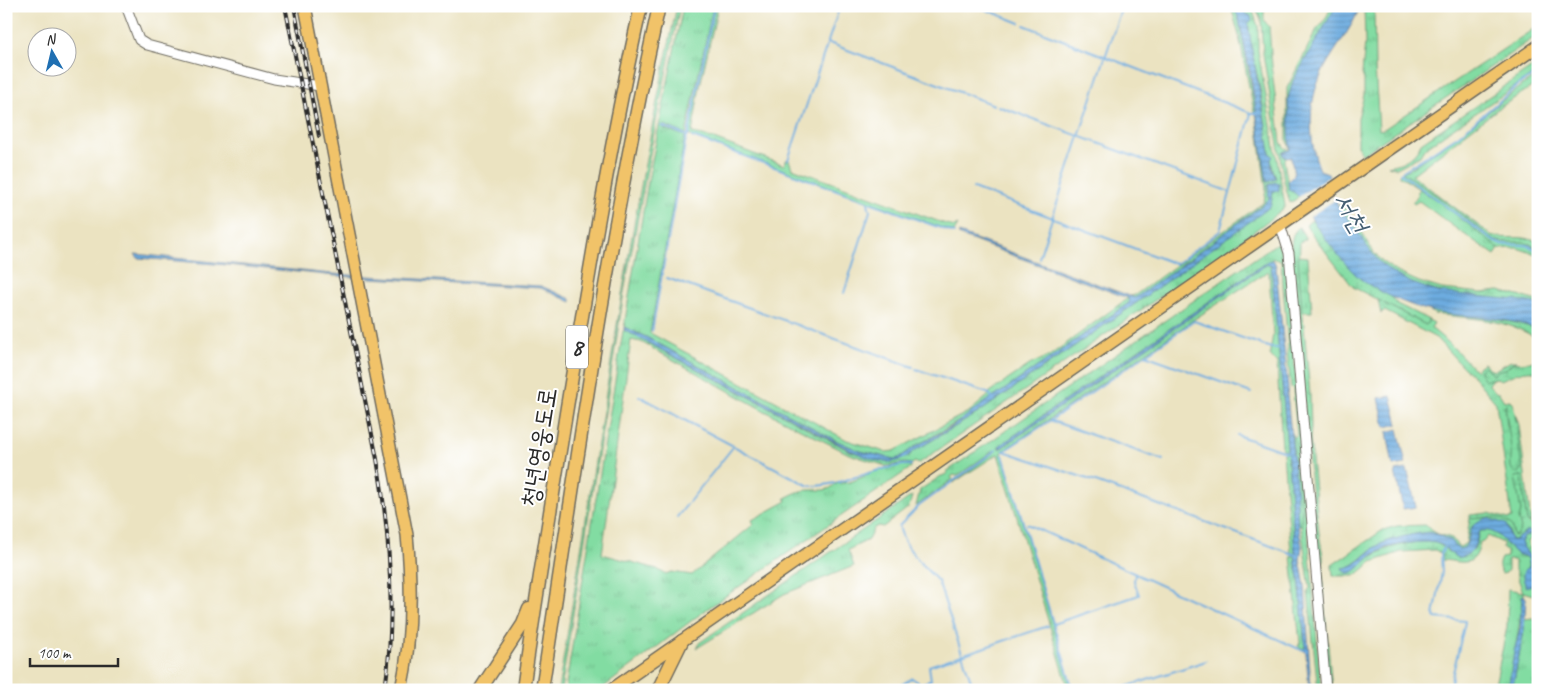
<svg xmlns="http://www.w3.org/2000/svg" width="1544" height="696" font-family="Caveat,'Poor Story',sans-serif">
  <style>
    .grass { fill: url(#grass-tufts); stroke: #568466 }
    .wetland { fill: url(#wetland-marsh); stroke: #568466 }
    .water { fill: url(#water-rules); stroke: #4c6c86 }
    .pier { fill: #ebe3c1 }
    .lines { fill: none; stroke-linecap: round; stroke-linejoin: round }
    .stream { stroke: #6dace0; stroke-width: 2 }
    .tertiary-casing { stroke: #6e6b60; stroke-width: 11 }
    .primary-casing { stroke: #6e6b60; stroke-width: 14 }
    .trunk-casing { stroke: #6e6b60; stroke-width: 14 }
    .motorway-casing { stroke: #6e6b60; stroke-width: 15 }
    .tertiary { stroke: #fff; stroke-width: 9 }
    .primary { stroke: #f1c369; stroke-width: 11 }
    .trunk { stroke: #f1c369; stroke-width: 11 }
    .motorway { stroke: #f1c369; stroke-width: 12 }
    .rail-casing { stroke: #2b2b2b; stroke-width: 4 }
    .rail { stroke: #fff; stroke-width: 2; stroke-dasharray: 5.5; stroke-linecap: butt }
    .labels { text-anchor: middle; stroke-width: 4; stroke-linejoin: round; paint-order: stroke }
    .shield { fill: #fff; stroke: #6b6b6b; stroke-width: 1 }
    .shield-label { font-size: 24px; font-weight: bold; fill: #2b2b2b }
    .street-label { font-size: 25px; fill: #2b2b2b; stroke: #fff }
    .water-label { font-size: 26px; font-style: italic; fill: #455f73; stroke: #fff }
  </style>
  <defs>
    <pattern id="grass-tufts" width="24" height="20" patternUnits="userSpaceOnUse" patternTransform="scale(1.25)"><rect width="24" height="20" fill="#82dca2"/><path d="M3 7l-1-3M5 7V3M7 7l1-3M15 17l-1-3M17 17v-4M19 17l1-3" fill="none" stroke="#70bd8c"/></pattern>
    <pattern id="wetland-marsh" width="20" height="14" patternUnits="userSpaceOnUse" patternTransform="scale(1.25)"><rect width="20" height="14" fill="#82dca2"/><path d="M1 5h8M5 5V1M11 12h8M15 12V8" fill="none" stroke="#70bd8c"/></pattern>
    <pattern id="water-rules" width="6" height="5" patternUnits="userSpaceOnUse" patternTransform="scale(1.25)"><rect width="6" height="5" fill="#6dace0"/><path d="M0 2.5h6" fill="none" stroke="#5a8cb6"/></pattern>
  </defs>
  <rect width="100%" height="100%" fill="#fff"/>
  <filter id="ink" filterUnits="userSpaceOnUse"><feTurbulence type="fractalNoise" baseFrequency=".02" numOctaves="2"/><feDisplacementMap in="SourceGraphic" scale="10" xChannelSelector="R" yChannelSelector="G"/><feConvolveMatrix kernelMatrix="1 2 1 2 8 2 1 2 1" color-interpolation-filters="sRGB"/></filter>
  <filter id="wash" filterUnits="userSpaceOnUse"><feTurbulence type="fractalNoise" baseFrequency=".0096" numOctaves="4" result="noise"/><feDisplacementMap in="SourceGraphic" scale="20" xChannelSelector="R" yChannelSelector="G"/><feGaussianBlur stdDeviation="1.12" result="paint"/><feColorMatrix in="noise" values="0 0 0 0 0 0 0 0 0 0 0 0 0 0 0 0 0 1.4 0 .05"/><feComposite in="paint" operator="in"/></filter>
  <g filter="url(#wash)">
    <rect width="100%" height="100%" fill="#ebe3c1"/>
    <!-- grass -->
    <g class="grass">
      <path d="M677,6h3l-24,116 -32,170 -63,398h-3c39,-228 69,-458 119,-684z"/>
      <polygon points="683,6 713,6 686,134 664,125 661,126 665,129 685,136 650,333 847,440 885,452 894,451 970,411 988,396 990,392 1031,364 1049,356 1128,298 1129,303 968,416 916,446 899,458 894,459 860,451 837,441 648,338 624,327 648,181"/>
      <polygon points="715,6 718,6 700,86 692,133 703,135 784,165 787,159 789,160 792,168 954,227 958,225 954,232 688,135"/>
      <polygon points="1231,6 1234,6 1239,20 1256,113 1254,112 1239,36"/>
      <path d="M1241,6h10l7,20v25l26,148 1,7 -2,3 -35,27 -330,228 -3,-2 -3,2 -7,-1 -19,3 -37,-12 -86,-44 -122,-68 -10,-2 -29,214 55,15 8,5 7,-2 20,3 62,-51 -2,-4 35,-19 -2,-3c8,-4 15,-8 24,-8 9,-1 19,3 26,-6l15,-2 18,-7v-2c10,-3 36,-11 44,-6l-205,142 -107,81h-35l58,-359 1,-1 226,121 37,11 20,-5 7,-6 64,-38 154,-107 139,-101 2,-14 -5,-6 1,14 -5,5 -125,92 -5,2 -4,-2 5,-1 129,-93 2,-13 -10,-76 11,69 9,-3c-8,-22 -9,-48 -13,-72 -2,-18 -7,-35 -11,-53 -3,-16 -1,-33 -11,-48z"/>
      <path d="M1255,6h9c1,9 -3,13 5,20l4,53 8,63 4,6 5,2 -8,2 1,4h4l-3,5 5,29 8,3 2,4 -9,6 -6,-22 -21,-127 -2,-34z"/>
      <polygon points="1364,6 1374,6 1375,67 1379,130 1384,129 1538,26 1538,35 1362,155 1358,145 1358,118 1364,95 1364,80 1362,74 1365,42"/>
      <path d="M1538,63v8l-83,56 -31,22 -4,7 -23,12 -9,-2c3,-1 5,-1 8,-2 11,-2 21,-11 25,-21z"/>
      <path d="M1538,75v8l-39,25 -87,67 79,60c15,6 33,-2 47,8v6l-8,-5 -35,-3 -58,-45 -35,-24 6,-2 53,-36 61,-49z"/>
      <path d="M1419,188c27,19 56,38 80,61l-4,6 -37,-25 -39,-29 -5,3 -2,-2 4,-4z"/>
      <path d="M1299,227l7,12 -6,3 -1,29 11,123 1,34 -1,10 9,95 4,23v34l9,100h-4l-37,-443c1,-9 1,-14 8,-20z"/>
      <polygon points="1277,243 1286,258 1321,690 1318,690 1308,591 1310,588 1301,526 1302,507 1300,499 1294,437 1297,436 1293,389 1291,387 1287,352 1288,348 1281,260 1272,258 1272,260 1268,261 999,446 999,448 1001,448 1264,266 1268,264 1271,265 1284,408 1296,565 1299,577 1305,647 1304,649 1298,646 1300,643 1291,556 1295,555 1291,552 1283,453 1287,451 1282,449 1277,363 1270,355 1270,349 1277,348 1271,347 1273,334 1269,273 1268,271 1193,320 1003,451 1002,454 1072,690 1069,690 998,454 953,483 996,451 994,450 957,476 954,475 951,477 953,479 916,506 920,490 941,476 942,476 948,473 946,472"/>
      <polygon points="1378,300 1426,325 1429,320 1434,323 1431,328 1449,343 1476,371 1479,366 1484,363 1493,371 1511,361 1516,361 1512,363 1506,369 1497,371 1493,376 1485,366 1487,380 1493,378 1488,384 1497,393 1499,393 1504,401 1510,400 1512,402 1507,404 1505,406 1507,425 1522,470 1515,413 1519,425 1531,524 1527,521 1526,516 1522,476 1516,477 1521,511 1519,519 1521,529 1517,535 1514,536 1512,528 1481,517 1470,518 1470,515 1489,513 1508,519 1512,518 1496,403 1474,377 1464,368 1436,338 1385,311 1381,312 1381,314"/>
      <polygon points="912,496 909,507 883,527 878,526 874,528 868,540 848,550 854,566 784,594 697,648 699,643"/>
      <path d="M1508,589l15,3 1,3 -2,4c-2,30 -9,60 -14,91h-14l13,-63z"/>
      <polygon points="1533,618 1538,621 1538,690 1512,690 1524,631 1524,619"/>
    </g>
    <!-- wetland -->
    <g class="wetland">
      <polygon points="1332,6 1336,6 1334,11 1293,81 1288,99 1290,150 1287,139 1287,88 1317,29 1323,23"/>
      <polygon points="1402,172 1437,196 1495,241 1504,242 1524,242 1538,249 1538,255 1517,248 1499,249 1444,205 1399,176 1399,174"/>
      <path d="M1341,204l14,17 19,32 10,10 15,10 20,9 23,7 40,4 17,-2 39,10v3c-53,-11 -116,-1 -159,-42 -16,-16 -28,-37 -41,-56z"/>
      <polygon points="1312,220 1358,277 1392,297 1397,304 1429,320 1426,325 1353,287 1308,229 1306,225"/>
      <polygon points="1298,256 1308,257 1312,312 1302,312"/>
      <path d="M1428,309c36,11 75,6 110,21v10c-29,-22 -69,-21 -104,-26z"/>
      <path d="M1538,359v13c-13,-4 -25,3 -37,8l-4,-2 -12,2 -6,-9 6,-5 8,10 4,-5 9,-2 6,-6 18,-1z"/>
      <path d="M1509,402h3l3,11 7,57 -2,3h-5c-2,-2 -3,-3 -4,-6 -1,-6 1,-11 0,-17 -1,-15 -4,-29 -6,-44z"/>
      <path d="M1292,434c8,9 7,52 8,65l2,8 -1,19h-3z"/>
      <path d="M1522,476l4,40 1,5 6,8 1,8 -7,4 11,31v11l-3,-4 -4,-20 -10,-16 2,-9 -8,6h-4l-3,-12 -36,-2 -5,18 -3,4 -5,1 -5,-3 -3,-6c-7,-1 -12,-6 -18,-7 -11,-2 -45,7 -54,12 -12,6 -23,23 -36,23l13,2c7,-7 13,-13 22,-17 12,-7 44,-14 58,-10 5,2 9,5 12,9l26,-2 6,-19c20,-4 24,15 36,22 4,3 8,3 11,5l5,27 4,3 2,-3v6l-5,4 -10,-3 -8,-22v-10h-7v10l-2,3 -4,1c-4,-6 -4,-10 -1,-16l6,-1v-6l-4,-2v-6l-15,-7 -3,4 -5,2c-4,28 -19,19 -38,18v-6l-7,-4 -34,2 -29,10 -17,14h-22l-1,-11 51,-35 14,-4 28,-1 5,2 3,4 5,3 14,4 5,7 3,2 6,-4 4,-25c11,-1 31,-3 40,6 3,3 2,8 4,12l3,-1 4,-6 -2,-10 2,-8 -6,-34z"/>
    </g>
    <!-- water -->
    <g class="water">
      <path d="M1234,6h7l5,8 4,1 2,5 -4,4c6,43 16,86 22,129l3,4 -2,2 1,10 4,10 -9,3 -17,-110 -11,-52z"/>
      <path d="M1336,6h24c-9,27 -31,48 -41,74 -11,26 -10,64 1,90l8,3 10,33 15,18 13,21 13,17 15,12 18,9 25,9 80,8 21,4v26c-31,-14 -65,-12 -98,-17 -23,-4 -54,-17 -74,-30 -15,-9 -44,-48 -54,-64 -7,-11 -10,-24 -23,-29l-1,-9 6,-6 -3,-18 -8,-1 -1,-4 8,-2 -2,-51 5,-18z"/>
      <path d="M1275,182l4,1v8h-6l-2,14 -5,5 -134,96 -154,107 -64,38c-21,20 -40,9 -64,-1l-226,-120v-3l24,11 189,103 23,10 34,8 5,-1 17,-12 34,-18 40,-29 1,-2h3l135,-94 -1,-5 -170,-63 1,-2 176,65 41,-29 88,-65 5,-5 -1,-14z"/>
      <polygon points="135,254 332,274 541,286 571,299 571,302 541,288 336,276 228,265 138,258"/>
      <polygon points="1272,260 1275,263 1276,267 1288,388 1287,395 1296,482 1298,526 1302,546 1300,560 1305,586 1311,690 1309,690 1306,653 1304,651 1305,647 1299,577 1296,565 1284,408 1271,265 1268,264 1264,266 1001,448 999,448 999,446 1268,261"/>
      <polygon points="1391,396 1398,424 1385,427 1379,398"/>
      <polygon points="1398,429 1406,464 1393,466 1387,432"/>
      <polygon points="1407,469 1416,507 1403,509 1395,471"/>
      <path d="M1487,518l19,6 5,16h4l12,-9 3,1v3l-7,2 -2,6 10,16 4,20 3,4 -2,5 -4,-3 -6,2c-2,-6 -5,-12 -1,-18l4,-1 -2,-10c-3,-3 -7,-2 -11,-5 -12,-7 -16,-26 -36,-22 -7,15 -3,22 -22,27 -8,-4 -9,-7 -15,-12 -11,-8 -45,-2 -57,2 -7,3 -14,7 -20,12 -6,6 -17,21 -24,8 14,0 24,-15 35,-22 10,-6 46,-16 56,-13 7,2 11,6 18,7l3,6 5,3 5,-1c10,-14 1,-24 23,-30z"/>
      <polygon points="1524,595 1526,598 1524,631 1512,690 1508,690 1514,651 1520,629 1522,596"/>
    </g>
    <!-- pier -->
    <polygon class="pier" points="1331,175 1338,198 1308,218 1297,198"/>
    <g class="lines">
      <!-- stream -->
      <g class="stream">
        <polyline points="977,6 1020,23"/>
        <polyline points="1024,25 1251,113 1257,113"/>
        <polyline points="829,43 994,105"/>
        <path d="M1538,73l-16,9 -63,53 -59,38 95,69c16,7 28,-3 43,9"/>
        <polyline points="998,106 1230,192"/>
        <polyline points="662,126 688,136"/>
        <polyline points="692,137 954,233"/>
        <polyline points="788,160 840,6"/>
        <polyline points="973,188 1176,264 1220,231 1251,113"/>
        <polyline points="1039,258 1122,6"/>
        <polyline points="667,278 913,367"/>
        <polyline points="844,293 870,211 868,203"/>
        <polyline points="652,331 686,138 688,136 714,6"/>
        <polyline points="1145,355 1251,393"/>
        <polyline points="916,369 990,394 992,398"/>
        <path d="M639,396l170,90c27,1 56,-14 83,-19 7,-1 12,-3 19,-2"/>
        <polyline points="1052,421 1163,460"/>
        <polyline points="1237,435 1285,452 1289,451"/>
        <polyline points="1004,451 1051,420 1194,321 1271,348 1279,348"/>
        <polyline points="1004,451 1082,477 1296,555"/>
        <polyline points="1003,455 1073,690"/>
        <polyline points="677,517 733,447"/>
        <polyline points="1027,524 1299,649 1305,650"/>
        <polyline points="1444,547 1441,554 1442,572 1434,616 1435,618 1465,621 1465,622 1449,690"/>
        <polyline points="1053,624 1139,595 1134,581 1135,574"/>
        <polyline points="893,690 912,678 921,684 931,680 929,666 1048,626"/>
        <path d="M974,690l-36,-109c-15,-15 -34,-33 -39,-55l20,-20 77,-56"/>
        <polyline points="1116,690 1206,661"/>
      </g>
    </g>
  </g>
  <g filter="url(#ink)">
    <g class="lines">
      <defs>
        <g id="tertiary">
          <polyline points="126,6 139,40 147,45 274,79 320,86"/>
          <polyline points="1280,224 1289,253 1326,690"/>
        </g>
        <path id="primary" d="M305,6l102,529c5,51 5,105 -6,155"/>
        <polyline id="trunk" points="611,690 1538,46"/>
        <g id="motorway">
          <polyline points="480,690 523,624 529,609"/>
          <path d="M523,690c13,-95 29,-189 44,-283 22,-134 44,-268 74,-401"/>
          <path d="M542,690c35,-229 67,-458 117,-684"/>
          <polyline points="658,690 682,641"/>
        </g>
      </defs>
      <!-- tertiary casing -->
      <use href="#tertiary" class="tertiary-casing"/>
      <!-- primary casing -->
      <use href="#primary" class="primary-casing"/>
      <!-- trunk casing -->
      <use href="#trunk" class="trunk-casing"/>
      <!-- motorway casing -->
      <use href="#motorway" class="motorway-casing"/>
      <!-- tertiary -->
      <use href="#tertiary" class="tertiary"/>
      <!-- primary -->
      <use href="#primary" class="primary"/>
      <!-- trunk -->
      <use href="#trunk" class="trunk"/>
      <!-- motorway -->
      <use href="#motorway" class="motorway"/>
      <defs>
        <g id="rail">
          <path d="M285,6l92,453c13,76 19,154 8,231"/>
          <polyline points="294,6 319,136"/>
        </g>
      </defs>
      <!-- rail casing -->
      <use href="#rail" class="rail-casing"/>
      <!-- rail -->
      <use href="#rail" class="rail"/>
    </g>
  </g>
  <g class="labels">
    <!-- shield labels -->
    <rect class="shield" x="566" y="325.5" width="22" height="43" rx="4"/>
    <g class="shield-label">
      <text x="577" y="355">8</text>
    </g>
    <!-- street labels -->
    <g class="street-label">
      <text transform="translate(538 447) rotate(-81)" y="9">청년영웅도로</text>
    </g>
    <!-- water labels -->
    <g class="water-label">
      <text transform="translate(1351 212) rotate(59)" y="9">서천</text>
    </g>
  </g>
  <!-- margin -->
  <rect width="1544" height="696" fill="none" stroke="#fff" stroke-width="25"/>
  <!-- north arrow -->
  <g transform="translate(52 52) rotate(352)"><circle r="24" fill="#ffffff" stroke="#aaaaaa"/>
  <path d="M0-4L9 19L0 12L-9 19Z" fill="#1f6fb2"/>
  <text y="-8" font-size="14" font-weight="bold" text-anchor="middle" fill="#2b2b2b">N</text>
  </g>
  <!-- scale -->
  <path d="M30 658v8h88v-8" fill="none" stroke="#2b2b2b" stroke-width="2.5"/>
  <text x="38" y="658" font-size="15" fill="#2b2b2b" stroke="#ffffff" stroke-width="4" paint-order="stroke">100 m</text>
</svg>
